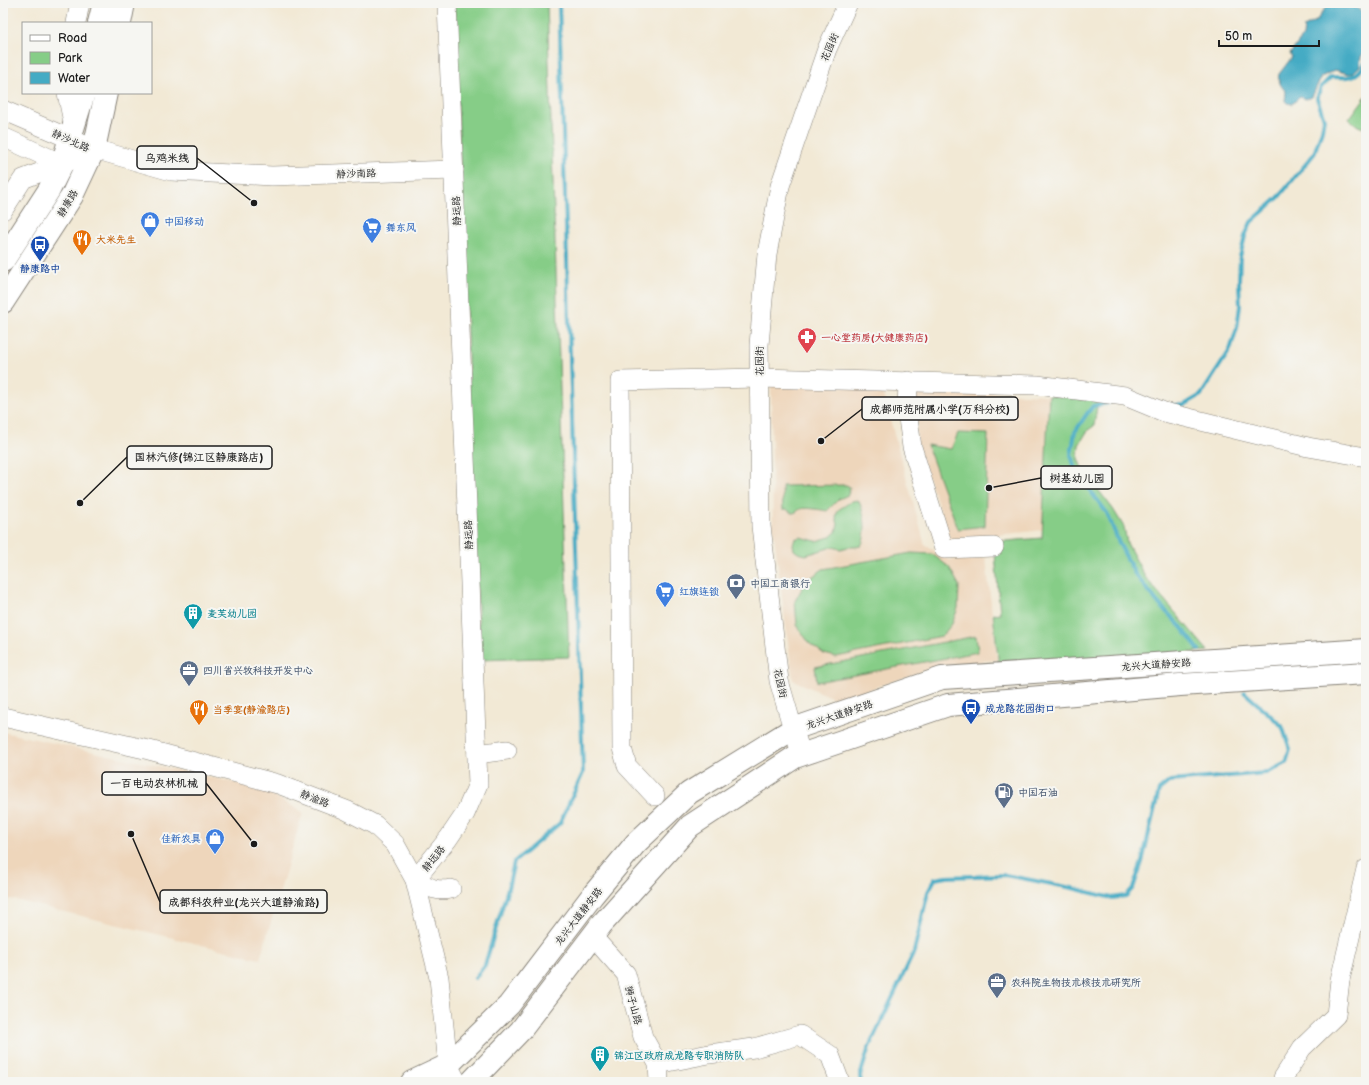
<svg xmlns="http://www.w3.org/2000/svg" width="1369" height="1085" font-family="'Balsamiq Sans','LXGW WenKai TC',sans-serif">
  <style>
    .built { fill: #eed6bb }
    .green { fill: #86cd87; stroke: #517452 }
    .water { fill: #44abc4; stroke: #306470 }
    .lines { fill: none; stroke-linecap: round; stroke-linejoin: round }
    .stream { stroke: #44abc4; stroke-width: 4 }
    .minor-casing { stroke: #878278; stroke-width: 20 }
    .major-casing { stroke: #878278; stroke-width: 24 }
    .minor { stroke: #fff; stroke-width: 19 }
    .major { stroke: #fff; stroke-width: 22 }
    .labels { text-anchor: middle; stroke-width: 4; stroke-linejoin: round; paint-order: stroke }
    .street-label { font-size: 10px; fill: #1c1c1c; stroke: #f6f6f2 }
    .shop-label { font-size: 10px; font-weight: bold; fill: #366cbe; stroke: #f6f6f2; text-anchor: start }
    .food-label { font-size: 10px; font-weight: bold; fill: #c56008; stroke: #f6f6f2; text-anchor: start }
    .transit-label { font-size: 10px; font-weight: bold; fill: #164399; stroke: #f6f6f2 }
    .health-label { font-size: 10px; font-weight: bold; fill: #be3a42; stroke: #f6f6f2; text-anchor: start }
    .service-label { font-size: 10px; font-weight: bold; fill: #4e5e75; stroke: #f6f6f2; text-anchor: start }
    .culture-label { font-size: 10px; font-weight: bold; fill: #0d838f; stroke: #f6f6f2; text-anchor: start }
    .leader { fill: none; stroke: #1c1c1c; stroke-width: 1.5 }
    .callout-dot { fill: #1c1c1c; stroke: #f6f6f2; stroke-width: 1.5 }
    .callout { fill: #f6f6f2; stroke: #1c1c1c; stroke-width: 1.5 }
    .callout-label { font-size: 11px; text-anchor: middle; font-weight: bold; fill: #1c1c1c }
  </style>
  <rect width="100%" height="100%" fill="#f6f6f2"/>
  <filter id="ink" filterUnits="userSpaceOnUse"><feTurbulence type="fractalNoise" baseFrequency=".025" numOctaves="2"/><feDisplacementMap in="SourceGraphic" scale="8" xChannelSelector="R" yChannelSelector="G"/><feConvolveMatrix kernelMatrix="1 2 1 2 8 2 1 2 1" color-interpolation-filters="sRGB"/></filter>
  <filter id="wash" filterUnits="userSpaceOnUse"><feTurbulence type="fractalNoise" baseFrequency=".012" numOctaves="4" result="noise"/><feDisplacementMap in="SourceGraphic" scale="16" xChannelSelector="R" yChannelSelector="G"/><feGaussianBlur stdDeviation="0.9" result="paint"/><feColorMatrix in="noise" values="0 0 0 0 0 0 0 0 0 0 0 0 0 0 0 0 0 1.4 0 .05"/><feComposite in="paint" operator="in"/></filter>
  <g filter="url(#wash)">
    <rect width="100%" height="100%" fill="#f2e9d5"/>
    <!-- built -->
    <g class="built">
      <polygon points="771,385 881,387 925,545 949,560 986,558 997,660 941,665 838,700 793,680 773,527"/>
      <polygon points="916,390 1049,395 1043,530 951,540 917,446"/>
      <polygon points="3,732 259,788 303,812 260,959 11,899 3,901"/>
    </g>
    <!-- green -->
    <g class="green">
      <polygon points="454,3 547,3 569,657 480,660"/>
      <polygon points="1366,96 1366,129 1358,126 1349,119"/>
      <polygon points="1049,395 1098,401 1094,426 1088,430 1079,445 1078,459 1083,470 1113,509 1124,527 1127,543 1145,577 1208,651 999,666 993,614 1000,613 994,542 1042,538"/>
      <polygon points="958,433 988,434 985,526 958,529 927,445 951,449"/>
      <path d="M846,485l4,2 -2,8 -9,4 -12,12c-4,-1 -22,-4 -26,-2 -4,1 -4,4 -9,4l-6,-4 -3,1 -1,-24z"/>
      <path d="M858,500c7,11 10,34 3,46l-6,1h-7l-7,2 -9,-2 -26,8 -8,-2 -4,-3 -1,-6 2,-5 5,-2 16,4 14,-4 6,-5 2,-8 -2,-7 2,-7 14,-9z"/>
      <polygon points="911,553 932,554 949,567 959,585 958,608 952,624 942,636 836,657 824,654 809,643 797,625 795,601 806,581 823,569"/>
      <polygon points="976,636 978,652 817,682 815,667"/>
    </g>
    <!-- water -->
    <path class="water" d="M1329,3h22l12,10 3,8v28l-5,8 -1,9 -7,7 -4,1 -14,-4 -14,7 -9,20 -6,2 -6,-2 -8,7 -5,-1 -2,-2 1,-9c-4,-5 -9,-10 -7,-18l13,-17 -2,-3 13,-18 1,-9 12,-6z"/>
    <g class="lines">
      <!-- stream -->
      <g class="stream">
        <polyline points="1110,402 1093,406 1086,415 1075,432 1071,455 1076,472 1107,513 1120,545 1135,574 1159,604 1182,628 1199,650"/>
        <path d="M1170,405h14l17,-10 29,-45 7,-22 3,-22 -1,-25 1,-24 5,-21 6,-14 27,-24 36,-44 8,-24 2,-11 -7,-21 4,-11 10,-10c18,1 26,2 35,-15"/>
        <polyline points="475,978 485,965 508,888 514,862 560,823 583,773 559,3"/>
        <polyline points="861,1082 860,1076 869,1047 914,952 928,892 935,879 946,877 1005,875 1072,888 1112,898 1126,896 1133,888 1142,862 1159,790 1170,781 1266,773 1286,763 1290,749 1282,726 1244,692"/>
      </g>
    </g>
  </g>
  <g filter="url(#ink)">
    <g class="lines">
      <defs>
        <g id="minor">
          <path d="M447,3l31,781 -13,30 -17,25 -33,41c13,7 21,12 36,9"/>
          <polyline points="76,23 80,3"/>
          <polyline points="67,93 74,127"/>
          <polyline points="3,110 94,149 171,171 272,176 454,170"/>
          <polyline points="3,137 62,164 94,149"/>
          <polyline points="3,210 23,179 62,164"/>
          <polyline points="908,381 907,411 912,447 944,549 994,547"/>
          <polyline points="3,717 149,750 278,784 346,810 375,825 395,844 415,880 439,978 448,1065 457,1082"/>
          <polyline points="477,754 507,750"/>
          <polyline points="802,755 793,729 779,681 761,526 759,345 767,254 780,186 827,49 848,3"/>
          <polyline points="655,796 627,766 622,748 620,381 759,378 1037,385 1125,396 1164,412 1308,447 1366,457"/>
          <polyline points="592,936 626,974 643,1037 658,1064 659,1082"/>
          <polyline points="658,1064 709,1054 754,1048 800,1035 830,1055 840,1082"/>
          <polyline points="1284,1082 1283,1078 1302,1048 1336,1015 1340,980 1366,869"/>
        </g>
        <g id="major">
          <polyline points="99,23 104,3"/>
          <polyline points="120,23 124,3"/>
          <polyline points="3,261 49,190 62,164 84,93"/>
          <polyline points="3,302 72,196 94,149 106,93"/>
          <polyline points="412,1082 448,1065 509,1005 592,896 636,843 689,793 793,729 942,678 1366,650"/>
          <polyline points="471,1082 521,1030 601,925 690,826 795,757 948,705 1180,685 1366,673"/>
        </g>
      </defs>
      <!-- minor casing -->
      <use href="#minor" class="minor-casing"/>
      <!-- major casing -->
      <use href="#major" class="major-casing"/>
      <!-- minor -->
      <use href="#minor" class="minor"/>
      <!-- major -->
      <use href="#major" class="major"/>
    </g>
  </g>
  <!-- icons -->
  <defs>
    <symbol id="shop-pin" viewBox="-11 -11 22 30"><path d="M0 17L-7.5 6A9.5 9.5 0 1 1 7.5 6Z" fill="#3f7fe0" stroke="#f6f6f2"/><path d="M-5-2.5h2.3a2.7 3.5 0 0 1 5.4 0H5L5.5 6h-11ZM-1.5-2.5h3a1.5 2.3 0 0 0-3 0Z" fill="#fff"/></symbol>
    <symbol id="supermarket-pin" viewBox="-11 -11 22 30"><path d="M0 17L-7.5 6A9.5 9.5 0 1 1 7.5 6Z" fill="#3f7fe0" stroke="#f6f6f2"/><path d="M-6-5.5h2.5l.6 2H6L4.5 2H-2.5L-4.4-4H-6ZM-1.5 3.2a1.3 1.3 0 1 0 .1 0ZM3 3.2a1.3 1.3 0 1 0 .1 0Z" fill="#fff"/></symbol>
    <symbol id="restaurant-pin" viewBox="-11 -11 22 30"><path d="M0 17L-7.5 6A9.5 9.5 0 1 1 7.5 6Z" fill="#e8710a" stroke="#f6f6f2"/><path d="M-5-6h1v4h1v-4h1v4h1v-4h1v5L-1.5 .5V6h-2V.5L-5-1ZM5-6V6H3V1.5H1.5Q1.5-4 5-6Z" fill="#fff"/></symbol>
    <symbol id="bus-pin" viewBox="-11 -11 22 30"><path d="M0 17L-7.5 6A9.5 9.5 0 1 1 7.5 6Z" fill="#1a4fb4" stroke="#f6f6f2"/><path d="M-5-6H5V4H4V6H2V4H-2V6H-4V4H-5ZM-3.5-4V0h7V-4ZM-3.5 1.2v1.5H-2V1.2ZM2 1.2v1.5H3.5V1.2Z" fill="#fff"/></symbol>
    <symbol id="pharmacy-pin" viewBox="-11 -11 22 30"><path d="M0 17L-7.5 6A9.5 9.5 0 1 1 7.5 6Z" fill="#e0444e" stroke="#f6f6f2"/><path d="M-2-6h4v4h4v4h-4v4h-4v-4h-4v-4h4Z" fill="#fff"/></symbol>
    <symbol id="bank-pin" viewBox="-11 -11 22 30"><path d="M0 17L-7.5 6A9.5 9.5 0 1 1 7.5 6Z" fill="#5c6f8a" stroke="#f6f6f2"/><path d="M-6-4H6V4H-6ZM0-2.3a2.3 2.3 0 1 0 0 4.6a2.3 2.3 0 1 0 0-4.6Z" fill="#fff"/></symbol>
    <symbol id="building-pin" viewBox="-11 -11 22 30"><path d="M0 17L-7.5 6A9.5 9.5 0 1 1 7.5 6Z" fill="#0f9aa8" stroke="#f6f6f2"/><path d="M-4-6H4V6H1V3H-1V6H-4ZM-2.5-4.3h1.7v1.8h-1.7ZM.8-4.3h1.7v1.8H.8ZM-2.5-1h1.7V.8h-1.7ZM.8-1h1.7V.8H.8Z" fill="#fff"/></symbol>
    <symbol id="office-pin" viewBox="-11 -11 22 30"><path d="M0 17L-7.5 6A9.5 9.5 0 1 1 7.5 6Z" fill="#5c6f8a" stroke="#f6f6f2"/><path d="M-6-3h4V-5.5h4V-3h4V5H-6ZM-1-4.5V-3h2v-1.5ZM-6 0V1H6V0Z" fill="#fff"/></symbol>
    <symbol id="fuel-pin" viewBox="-11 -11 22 30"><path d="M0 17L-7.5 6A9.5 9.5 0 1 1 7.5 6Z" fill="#5c6f8a" stroke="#f6f6f2"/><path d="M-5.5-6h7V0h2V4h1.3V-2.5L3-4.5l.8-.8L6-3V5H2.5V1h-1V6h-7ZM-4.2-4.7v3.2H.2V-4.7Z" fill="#fff"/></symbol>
  </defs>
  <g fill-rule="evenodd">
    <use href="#shop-pin" x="139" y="210" width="22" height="30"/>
    <use href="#supermarket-pin" x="361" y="216" width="22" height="30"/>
    <use href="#restaurant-pin" x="71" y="228" width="22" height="30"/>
    <use href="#bus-pin" x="29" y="234" width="22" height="30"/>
    <use href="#pharmacy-pin" x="796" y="326" width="22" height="30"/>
    <use href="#bank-pin" x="725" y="572" width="22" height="30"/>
    <use href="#supermarket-pin" x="654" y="580" width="22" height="30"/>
    <use href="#building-pin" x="182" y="602" width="22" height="30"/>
    <use href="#office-pin" x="178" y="659" width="22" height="30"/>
    <use href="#bus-pin" x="960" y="697" width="22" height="30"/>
    <use href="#restaurant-pin" x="188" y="698" width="22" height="30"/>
    <use href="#fuel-pin" x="993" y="781" width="22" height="30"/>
    <use href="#shop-pin" x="204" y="827" width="22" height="30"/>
    <use href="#office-pin" x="986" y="971" width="22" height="30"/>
    <use href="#building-pin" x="589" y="1044" width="22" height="30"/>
  </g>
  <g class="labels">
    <!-- street labels -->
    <g class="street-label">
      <text transform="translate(829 47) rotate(-67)" y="4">花园街</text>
      <text transform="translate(71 140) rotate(24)" y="4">静沙北路</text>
      <text transform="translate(356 173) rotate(-2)" y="4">静沙南路</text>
      <text transform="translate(67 203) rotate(-59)" y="4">静康路</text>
      <text transform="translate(456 211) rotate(-92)" y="4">静远路</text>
      <text transform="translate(759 361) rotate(-90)" y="4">花园街</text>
      <text transform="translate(468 535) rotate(-92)" y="4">静远路</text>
      <text transform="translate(1156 664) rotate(-4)" y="4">龙兴大道静安路</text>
      <text transform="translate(781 683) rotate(78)" y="4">花园街</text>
      <text transform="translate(839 714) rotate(-19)" y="4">龙兴大道静安路</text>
      <text transform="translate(315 798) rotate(21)" y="4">静渝路</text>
      <text transform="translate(433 858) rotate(-51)" y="4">静远路</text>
      <text transform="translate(578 916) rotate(-52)" y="4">龙兴大道静安路</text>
      <text transform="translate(634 1005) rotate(75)" y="4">狮子山路</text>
    </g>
    <!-- shop labels -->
    <g class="shop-label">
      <text x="164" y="225">中国移动</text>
      <text x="386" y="231">舞东风</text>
      <text x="679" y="595">红旗连锁</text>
      <text x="201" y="842" text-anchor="end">佳新农具</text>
    </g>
    <!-- food labels -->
    <g class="food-label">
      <text x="96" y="243">大米先生</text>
      <text x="213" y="713">当季宴(静渝路店)</text>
    </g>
    <!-- transit labels -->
    <g class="transit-label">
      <text x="40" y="272">静康路中</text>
      <text x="985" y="712" text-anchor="start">成龙路花园街口</text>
    </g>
    <!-- health labels -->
    <g class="health-label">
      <text x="821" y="341">一心堂药房(大健康药店)</text>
    </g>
    <!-- service labels -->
    <g class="service-label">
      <text x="750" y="587">中国工商银行</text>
      <text x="203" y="674">四川省兴牧科技开发中心</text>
      <text x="1018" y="796">中国石油</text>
      <text x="1011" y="986">农科院生物技术核技术研究所</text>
    </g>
    <!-- culture labels -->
    <g class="culture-label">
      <text x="207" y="617">麦芙幼儿园</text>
      <text x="614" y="1059">锦江区政府成龙路专职消防队</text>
    </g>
  </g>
  <!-- callouts -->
  <path class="leader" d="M254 203L197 158M821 441L862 409M80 503L127 457M989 488L1041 478M254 844L206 783M131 834L160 902"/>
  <g class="callout-dot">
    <circle cx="254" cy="203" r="4"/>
    <circle cx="821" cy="441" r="4"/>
    <circle cx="80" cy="503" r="4"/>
    <circle cx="989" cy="488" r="4"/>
    <circle cx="254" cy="844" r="4"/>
    <circle cx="131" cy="834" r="4"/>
  </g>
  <g class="callout">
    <rect x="137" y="146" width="60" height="23" rx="4"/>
    <rect x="862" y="397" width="156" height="23" rx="4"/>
    <rect x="127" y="446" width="145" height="23" rx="4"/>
    <rect x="1041" y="466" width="71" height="23" rx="4"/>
    <rect x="102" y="772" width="104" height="23" rx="4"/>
    <rect x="160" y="890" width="167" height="23" rx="4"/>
  </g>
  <g class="callout-label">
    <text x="167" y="162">乌鸡米线</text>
    <text x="940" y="413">成都师范附属小学(万科分校)</text>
    <text x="199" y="461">国林汽修(锦江区静康路店)</text>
    <text x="1077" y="482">树基幼儿园</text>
    <text x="154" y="787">一百电动农林机械</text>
    <text x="244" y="906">成都科农种业(龙兴大道静渝路)</text>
  </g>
  <!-- margin -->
  <rect width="1369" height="1085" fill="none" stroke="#f6f6f2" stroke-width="16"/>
  <!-- legend -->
  <rect x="22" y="22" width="130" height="72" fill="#f6f6f2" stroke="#9f9f9c"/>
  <rect x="30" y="35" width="20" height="6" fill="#ffffff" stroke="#9f9f9c"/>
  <text x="58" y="42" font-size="12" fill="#1c1c1c">Road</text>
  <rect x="30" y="52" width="20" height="12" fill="#86cd87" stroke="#9f9f9c"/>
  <text x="58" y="62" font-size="12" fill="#1c1c1c">Park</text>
  <rect x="30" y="72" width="20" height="12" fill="#44abc4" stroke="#9f9f9c"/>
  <text x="58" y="82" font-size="12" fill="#1c1c1c">Water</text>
  <!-- scale -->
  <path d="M1219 40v6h100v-6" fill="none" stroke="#1c1c1c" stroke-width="2"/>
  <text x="1225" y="40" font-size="12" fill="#1c1c1c" stroke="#f6f6f2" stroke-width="3" paint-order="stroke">50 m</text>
</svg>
